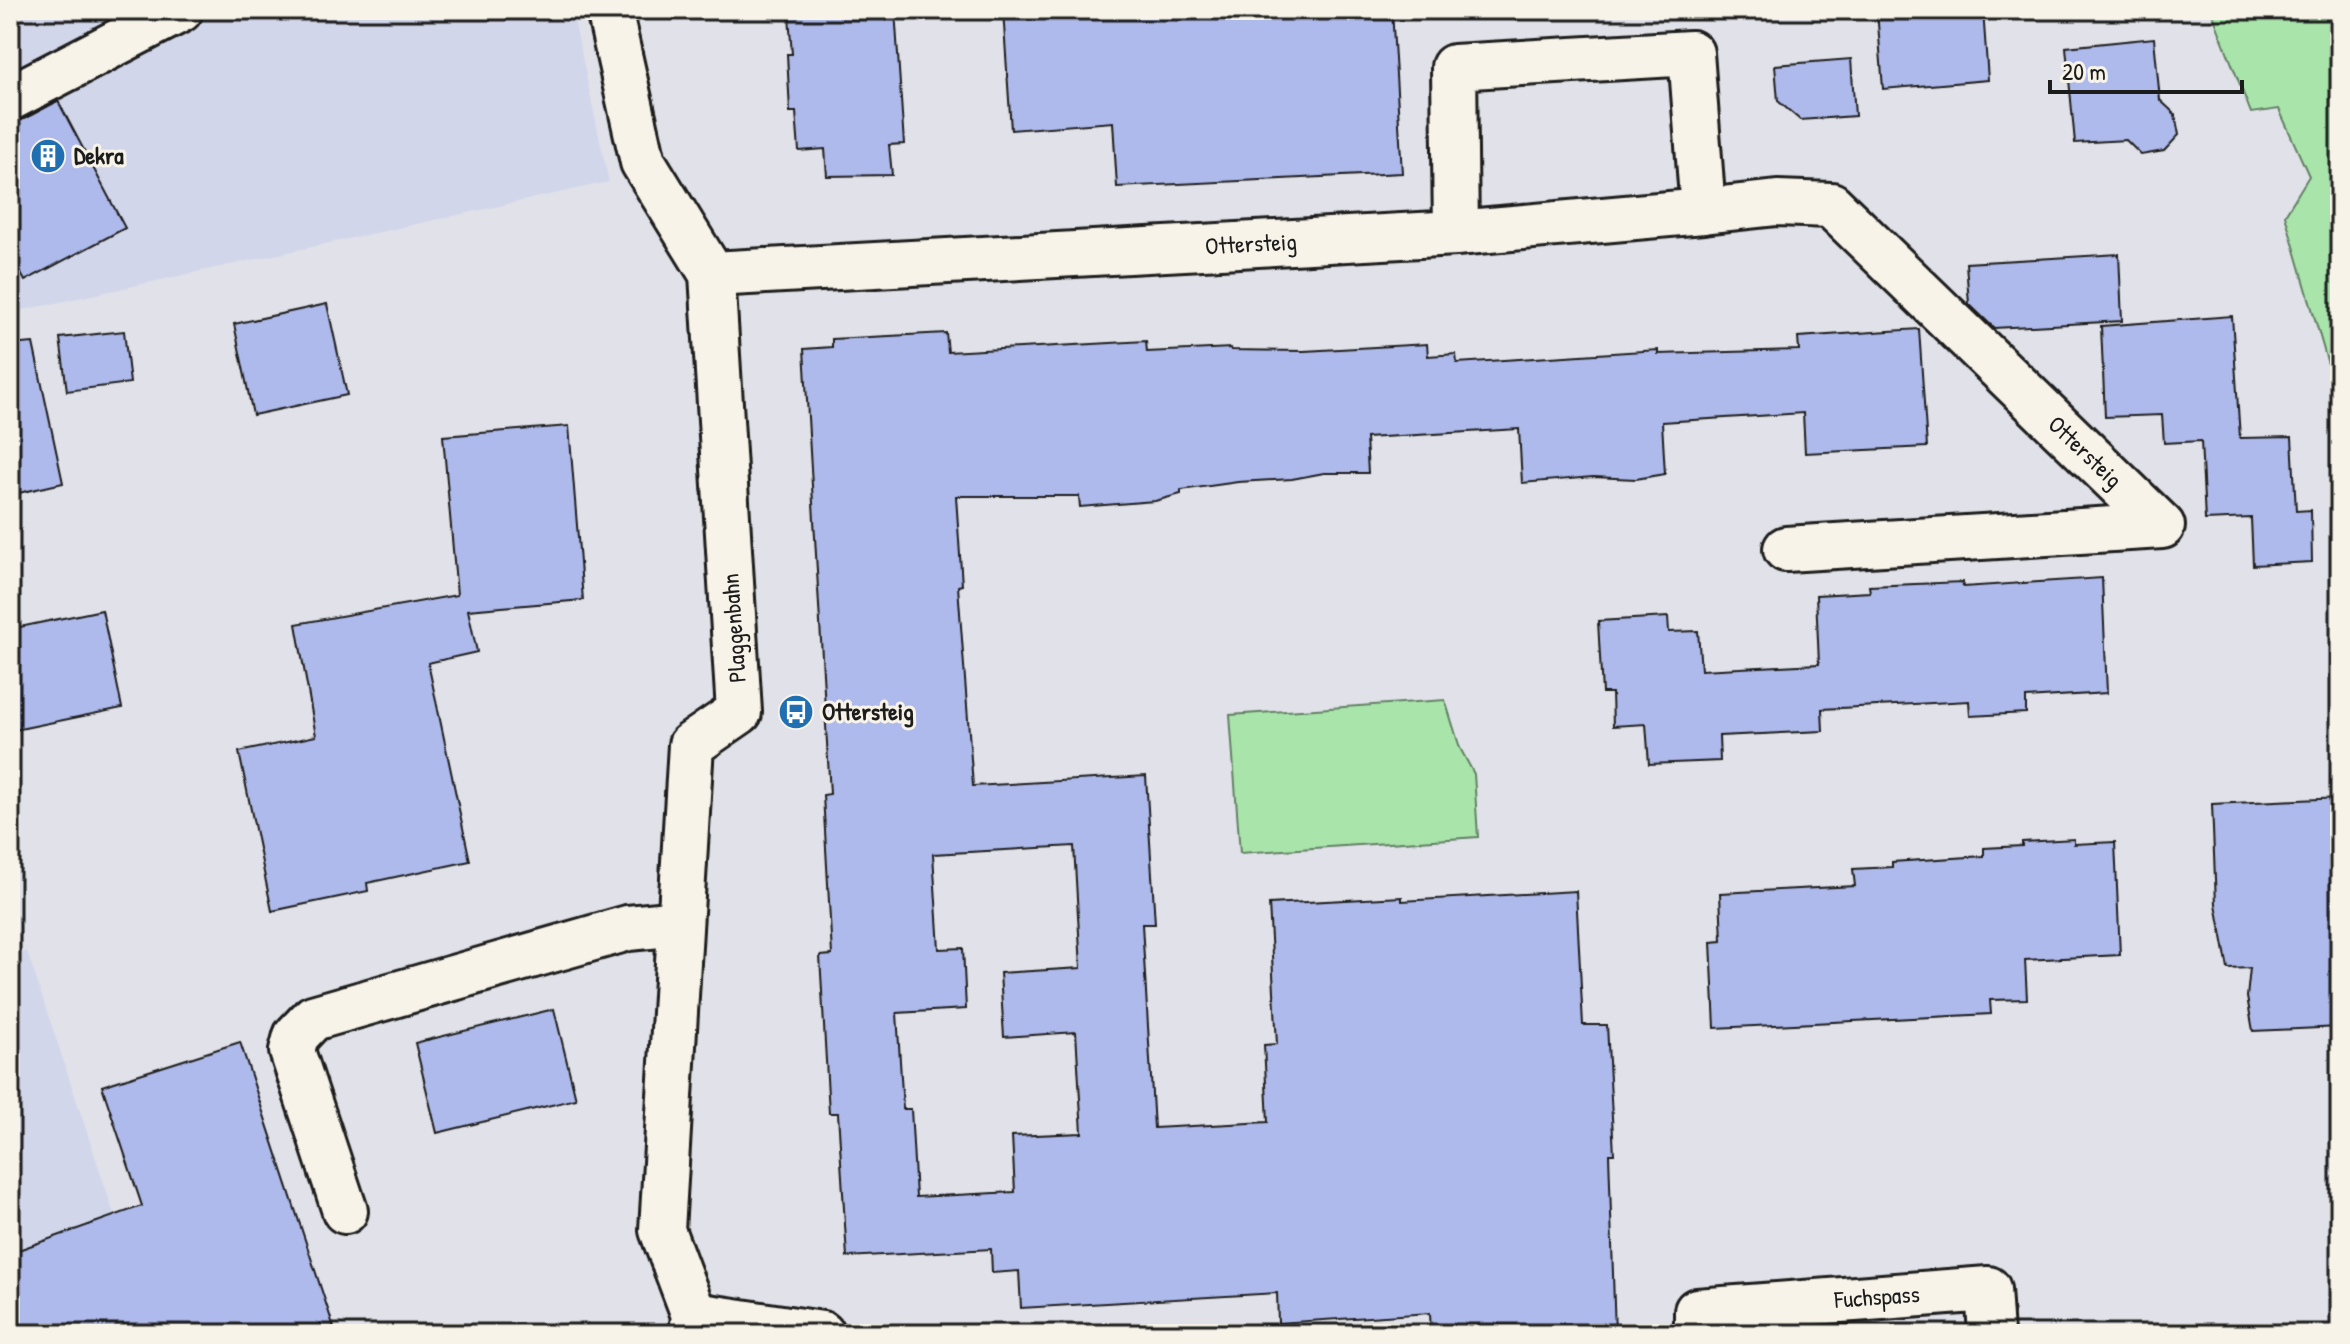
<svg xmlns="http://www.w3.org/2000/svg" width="2350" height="1344" font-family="'Patrick Hand',sans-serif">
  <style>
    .built { fill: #d2d6ea }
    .green { fill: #a9e5ab; stroke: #628064; stroke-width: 2 }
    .building { fill: #aebaeb; stroke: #1c1c1c; stroke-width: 2; fill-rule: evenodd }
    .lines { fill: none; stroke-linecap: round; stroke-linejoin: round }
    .minor-casing { stroke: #1c1c1c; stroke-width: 50 }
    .minor { stroke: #f7f3e8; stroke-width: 44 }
    .labels { text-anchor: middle; stroke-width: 6; stroke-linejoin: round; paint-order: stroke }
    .poi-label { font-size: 24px; font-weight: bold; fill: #1c1c1c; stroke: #f7f3e8; text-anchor: start }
    .street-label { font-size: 24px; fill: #1c1c1c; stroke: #f7f3e8 }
  </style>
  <rect width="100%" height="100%" fill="#e1e2e9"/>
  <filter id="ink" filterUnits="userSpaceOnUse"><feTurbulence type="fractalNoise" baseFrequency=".0125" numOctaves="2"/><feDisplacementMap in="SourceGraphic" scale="16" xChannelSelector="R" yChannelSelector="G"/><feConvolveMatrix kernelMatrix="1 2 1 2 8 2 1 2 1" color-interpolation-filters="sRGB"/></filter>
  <g filter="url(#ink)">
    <!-- built -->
    <g class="built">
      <polygon points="10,10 572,10 609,182 10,313"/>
      <polygon points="27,951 154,1334 10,1334 10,957"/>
    </g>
    <!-- green -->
    <g class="green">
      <polygon points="2211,10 2340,10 2340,406 2285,215 2309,176 2279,109 2251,113"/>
      <polygon points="1445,700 1460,748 1474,774 1478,837 1240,853 1230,715"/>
    </g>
    <!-- building -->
    <g class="building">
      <polygon points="799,10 895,10 904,144 889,145 892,175 827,176 825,149 799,151 796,112 790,112 787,54 792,54 789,16 799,15"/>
      <polygon points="1003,10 1392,10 1402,173 1117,187 1113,122 1011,130"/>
      <polygon points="1877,10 1983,10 1988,80 1883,89"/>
      <polygon points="2154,38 2160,100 2175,114 2179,135 2164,151 2141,155 2126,140 2075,143 2066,47"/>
      <polygon points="1851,59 1855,116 1800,120 1778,101 1775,65"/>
      <polygon points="58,101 125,228 25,281 10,253 10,123 22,120"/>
      <polygon points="2119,254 2122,321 1994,328 1969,304 1966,263"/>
      <polygon points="327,304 347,395 253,415 234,324"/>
      <polygon points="2232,316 2240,438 2292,437 2296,511 2311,510 2312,562 2253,565 2251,518 2205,520 2201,441 2164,443 2162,415 2105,417 2101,326"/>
      <path d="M1919,329l8,118 -122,6 -2,-40 -141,9 3,52 -29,5 -43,-2 -71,6 -3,-54 -153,9 2,35h-44l-32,6 -54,3 -57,8v4l-26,7 -75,6 -1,-11h-123l6,89 -4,1 15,200 173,-10 9,148h-13l12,204 114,-6 -4,-77 13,-1 -8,-140 133,-7v4l174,-10 7,134h24l7,129h-5l6,180h-184l-1,-21 -152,10 -1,-30 -256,15 -2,-37 -27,2 -1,-24 -144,8 -9,-144h-9l-9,-157 12,-1 -9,-160 7,-1 -26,-445 28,-2v-8l114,-6 2,19 198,-11 1,11 84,-4v2l73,1 123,-7 1,12 28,-2 1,9 201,-13v4l141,-4 -1,-13zM1074,846l7,122 -81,5 4,64 72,-5 6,101 -70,3 3,56 -99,5 -5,-88h-8l-6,-96 69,-4 -3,-61 -24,1 -6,-95z"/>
      <polygon points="124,331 130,383 67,391 60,338"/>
      <polygon points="33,343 63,483 10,495 10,345"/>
      <polygon points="569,426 583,600 468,610 477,652 428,663 470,861 367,883 368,891 272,911 239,752 316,736 296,624 457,595 443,436"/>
      <polygon points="2102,578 2107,693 2026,698 2026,713 1970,716 1969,701 1822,709 1823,731 1719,736 1720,761 1649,764 1646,724 1613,726 1612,693 1602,693 1598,621 1668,617 1669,632 1698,631 1701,670 1819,664 1816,595 1870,592 1869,586 1962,582 1963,587"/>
      <polygon points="102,610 122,708 10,731 10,629"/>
      <polygon points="2340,798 2340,1027 2253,1031 2247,997 2250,968 2228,969 2216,904 2212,804"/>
      <polygon points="2074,839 2074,844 2115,842 2120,955 2025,960 2027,999 1990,1000 1991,1014 1715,1028 1711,942 1722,941 1720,893 1855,886 1853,869 1892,867 1892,862 1984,856 1984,848 2022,846 2022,842"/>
      <polygon points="554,1009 576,1099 437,1133 415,1043"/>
      <polygon points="240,1042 336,1334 10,1334 10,1253 142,1206 102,1086"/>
    </g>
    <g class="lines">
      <defs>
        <g id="minor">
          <polyline points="609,10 643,162 712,274 739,712 691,745 662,1230 694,1315 692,1334"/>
          <polyline points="10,98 180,10"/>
          <polyline points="1703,211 1777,203 1831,205 2162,526 1786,549"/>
          <polyline points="712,274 1456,233 1703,211 1691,53 1454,67 1456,233"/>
          <polyline points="345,1211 292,1051 296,1036 313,1018 628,928 680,923"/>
          <polyline points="694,1315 822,1334"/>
          <polyline points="1697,1334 1697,1311 1988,1289 1991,1334"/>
        </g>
      </defs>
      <!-- minor casing -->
      <use href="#minor" class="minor-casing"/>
      <!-- minor -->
      <use href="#minor" class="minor"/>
    </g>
  </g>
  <!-- icons -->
  <defs>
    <symbol id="building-disc" viewBox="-11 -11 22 22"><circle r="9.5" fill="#1f6fb2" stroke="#f7f3e8"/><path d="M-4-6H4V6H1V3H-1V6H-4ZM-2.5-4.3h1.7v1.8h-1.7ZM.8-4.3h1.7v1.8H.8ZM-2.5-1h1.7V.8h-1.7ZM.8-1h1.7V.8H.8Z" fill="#fff"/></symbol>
    <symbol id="bus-disc" viewBox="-11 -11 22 22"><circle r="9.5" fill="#1f6fb2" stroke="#f7f3e8"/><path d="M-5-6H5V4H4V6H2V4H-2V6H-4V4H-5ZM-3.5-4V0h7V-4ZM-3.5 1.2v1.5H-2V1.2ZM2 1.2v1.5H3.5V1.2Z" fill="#fff"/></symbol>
  </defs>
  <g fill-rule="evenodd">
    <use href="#building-disc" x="28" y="136" width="40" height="40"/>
    <use href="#bus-disc" x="776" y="692" width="40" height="40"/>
  </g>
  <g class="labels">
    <!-- poi labels -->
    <g class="poi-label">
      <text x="74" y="164">Dekra</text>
      <text x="822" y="720">Ottersteig</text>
    </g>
    <!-- street labels -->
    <g class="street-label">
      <text transform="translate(1251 244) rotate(-3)" y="8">Ottersteig</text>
      <text transform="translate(2085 452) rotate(44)" y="8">Ottersteig</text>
      <text transform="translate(734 628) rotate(-94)" y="8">Plaggenbahn</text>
      <text transform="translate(1877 1297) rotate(-4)" y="8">Fuchspass</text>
    </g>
  </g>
  <!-- margin -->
  <rect width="2350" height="1344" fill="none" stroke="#f7f3e8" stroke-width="40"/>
  <rect x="20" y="20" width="2310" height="1304" fill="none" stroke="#1c1c1c" stroke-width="3" filter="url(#ink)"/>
  <!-- scale -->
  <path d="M2050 80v12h192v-12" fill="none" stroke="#1c1c1c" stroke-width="4"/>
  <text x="2062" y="80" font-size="24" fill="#1c1c1c" stroke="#f7f3e8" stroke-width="6" paint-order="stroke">20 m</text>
</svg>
